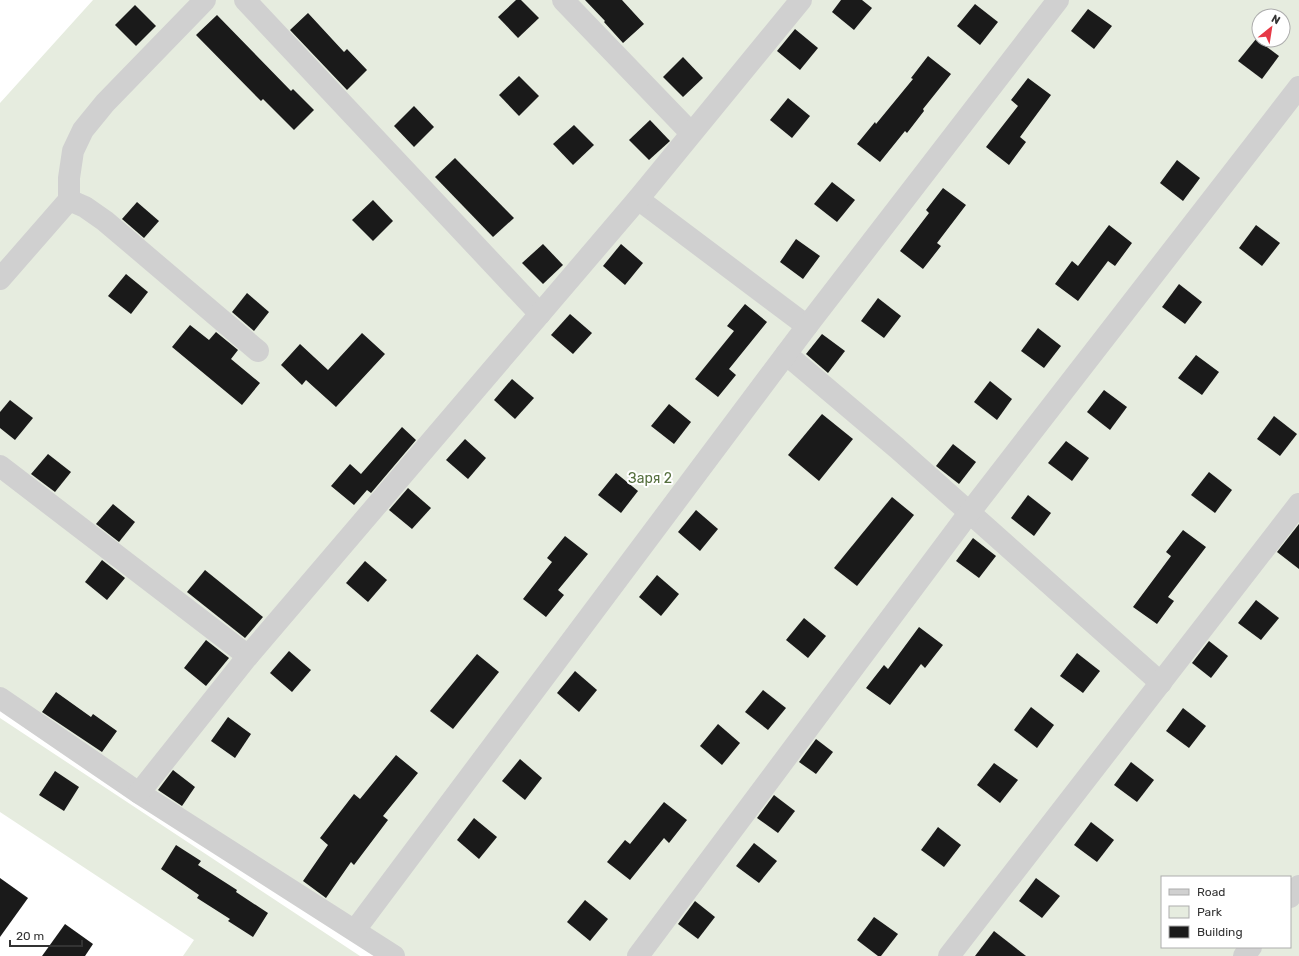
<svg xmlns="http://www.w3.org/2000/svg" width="1299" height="956" font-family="Rubik,sans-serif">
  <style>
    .green { fill: #e6ecdf; fill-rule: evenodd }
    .building { fill: #1a1a1a }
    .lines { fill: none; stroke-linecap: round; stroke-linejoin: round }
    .minor { stroke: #d0d0d0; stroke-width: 22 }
    .labels { text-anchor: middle; stroke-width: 4; stroke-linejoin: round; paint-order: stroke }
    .park-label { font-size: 14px; fill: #56703f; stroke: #fff }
  </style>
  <rect width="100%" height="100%" fill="#fff"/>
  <!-- green -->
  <g class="green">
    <path d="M93,0h1206v956h-894l-405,-266v-587zM1259,16h24v24h-24zM1162,877h128v70h-128z"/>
    <polygon points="0,718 360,956 183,956 194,940 0,812"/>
  </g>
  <!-- building -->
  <g class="building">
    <polygon points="516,0 521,0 539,18 518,38 498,17"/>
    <polygon points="585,0 622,0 644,24 623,43 604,22 605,21"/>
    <polygon points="841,0 862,0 872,8 854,30 832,12"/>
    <polygon points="975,4 998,22 980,45 957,26"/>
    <polygon points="135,5 156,26 136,46 115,25"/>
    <polygon points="1088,9 1112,26 1094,49 1071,31"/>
    <polygon points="308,13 344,52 347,49 367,70 347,90 290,30"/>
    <polygon points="217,15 291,91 293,89 314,110 294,130 263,99 261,101 196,35"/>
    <polygon points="795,29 818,48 800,70 777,51"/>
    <polygon points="1256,39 1279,56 1262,79 1238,61"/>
    <polygon points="928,56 951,74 923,109 924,111 907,133 905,131 880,162 857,144 875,122 876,124 913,79 911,78"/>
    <polygon points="683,57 703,78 683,97 663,77"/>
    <polygon points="519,76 539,96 519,116 499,95"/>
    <polygon points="1028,78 1051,95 1020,137 1026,142 1009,165 986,147 1018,106 1011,100"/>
    <polygon points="788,98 810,116 792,138 770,120"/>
    <polygon points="414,106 434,127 414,147 394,126"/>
    <polygon points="650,120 670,141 649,160 629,140"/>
    <polygon points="574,125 594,145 573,165 553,144"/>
    <polygon points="455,158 514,218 493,237 435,177"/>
    <polygon points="1177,160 1200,178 1183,201 1160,183"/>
    <polygon points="832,182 855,200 837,222 814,204"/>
    <polygon points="943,188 966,205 937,243 941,246 923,269 900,251 929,213 926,210"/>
    <polygon points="373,200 393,221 373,241 352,220"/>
    <polygon points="137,202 159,221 144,238 122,219"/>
    <polygon points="1109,225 1132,243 1115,266 1108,261 1078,301 1055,284 1072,261 1078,266"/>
    <polygon points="1256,225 1280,243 1262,266 1239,248"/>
    <polygon points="796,239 820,256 803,279 780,262"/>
    <polygon points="543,244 563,265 543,284 522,263"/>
    <polygon points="621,244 643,263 625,285 603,266"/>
    <polygon points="126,274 148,292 131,314 108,296"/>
    <polygon points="1179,284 1202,302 1185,324 1162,307"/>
    <polygon points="247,293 269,312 254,331 232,312"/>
    <polygon points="878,298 901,316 884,338 861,321"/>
    <polygon points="745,304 767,322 729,369 736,375 718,397 695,379 734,331 727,326"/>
    <polygon points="570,314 592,333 573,354 551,335"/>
    <polygon points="190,325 209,340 216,332 238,350 231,359 260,383 242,405 172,347"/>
    <polygon points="1038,328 1061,346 1044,368 1021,351"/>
    <polygon points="362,333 385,354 336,407 306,380 302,385 281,365 300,344 328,370"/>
    <polygon points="822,334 845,351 828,373 806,354"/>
    <polygon points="1196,355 1219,372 1202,395 1178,378"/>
    <polygon points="512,379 534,398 515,419 494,400"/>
    <polygon points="990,381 1012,399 997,420 974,402"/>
    <polygon points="1104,390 1127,407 1110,430 1087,412"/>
    <polygon points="10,400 33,418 15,440 0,428 0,412"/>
    <polygon points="669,404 691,422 674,444 651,426"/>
    <polygon points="822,414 853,439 819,481 788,455"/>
    <polygon points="1274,416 1297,434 1280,456 1257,439"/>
    <polygon points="402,427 416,440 371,493 367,490 354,505 331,486 350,464 361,474"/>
    <polygon points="465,439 486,458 468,479 446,460"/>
    <polygon points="1066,441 1089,458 1072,481 1048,463"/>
    <polygon points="953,444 976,462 959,484 936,466"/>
    <polygon points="48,454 71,472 55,492 31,474"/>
    <polygon points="1209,472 1232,490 1215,513 1191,495"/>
    <polygon points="616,473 638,491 621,513 598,495"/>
    <polygon points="408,488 431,508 412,529 389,510"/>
    <polygon points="1028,495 1051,513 1034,536 1011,518"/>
    <polygon points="892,497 914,515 857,586 834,568"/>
    <polygon points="113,504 135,522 119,542 96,524"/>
    <polygon points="696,510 718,529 700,551 678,532"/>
    <polygon points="1299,524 1299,569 1277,552"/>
    <polygon points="1183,530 1206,547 1168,597 1174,601 1157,624 1133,607 1171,556 1166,552"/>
    <polygon points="565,536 588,554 558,590 564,595 546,617 523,599 552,562 547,558"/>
    <polygon points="973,538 996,556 979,578 956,561"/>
    <polygon points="102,560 125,578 107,600 85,582"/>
    <polygon points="365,561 387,580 368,602 346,583"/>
    <polygon points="205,570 263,617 245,638 187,592"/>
    <polygon points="657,575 679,594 661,616 639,597"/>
    <polygon points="1256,600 1279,618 1261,640 1238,623"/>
    <polygon points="804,618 826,636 808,658 786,640"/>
    <polygon points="919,627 943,645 925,668 921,664 890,705 866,688 884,665 888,669"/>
    <polygon points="206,640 229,658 206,686 184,668"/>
    <polygon points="1209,641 1228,656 1211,678 1192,663"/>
    <polygon points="289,651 311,670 292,692 270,673"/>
    <polygon points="1077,653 1100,671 1083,693 1060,676"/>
    <polygon points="477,654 499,672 453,729 430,711"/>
    <polygon points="575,671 597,690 579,712 557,693"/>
    <polygon points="763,690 786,708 768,730 745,712"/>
    <polygon points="56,692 91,717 93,714 117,731 102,752 42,712"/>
    <polygon points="1031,707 1054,725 1037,748 1014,730"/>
    <polygon points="1183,708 1206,726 1189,748 1166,731"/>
    <polygon points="228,717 251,734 235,758 211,741"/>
    <polygon points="718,724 740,743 722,765 700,746"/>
    <polygon points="816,739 833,752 816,774 799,762"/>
    <polygon points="396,755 418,773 383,816 388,820 354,865 351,862 326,898 303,881 328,845 320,838 354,794 360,799"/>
    <polygon points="520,759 542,778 525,800 502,781"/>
    <polygon points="1131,762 1154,780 1137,802 1114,785"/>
    <polygon points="994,763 1018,780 1000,803 977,785"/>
    <polygon points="173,770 195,787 182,806 158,790"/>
    <polygon points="55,771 79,787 64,811 39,795"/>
    <polygon points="774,795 795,811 778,833 757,818"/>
    <polygon points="664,802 687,820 669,843 664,838 630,880 607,862 625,840 630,844"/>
    <polygon points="474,818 497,837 479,859 457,840"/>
    <polygon points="1091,822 1114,840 1097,862 1074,845"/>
    <polygon points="938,827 961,845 944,867 921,850"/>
    <polygon points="754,843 777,861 759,883 736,866"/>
    <polygon points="176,845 201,861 198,865 237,890 236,892 268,913 253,937 228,921 230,919 197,898 199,895 161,869"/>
    <polygon points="0,878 28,898 0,937"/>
    <polygon points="1036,878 1060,896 1042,918 1019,901"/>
    <polygon points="585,900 608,919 590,941 567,922"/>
    <polygon points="695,901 715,917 698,939 678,924"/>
    <polygon points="874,917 898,934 881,956 878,956 857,940"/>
    <polygon points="65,924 93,944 85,956 42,956"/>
    <polygon points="994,931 1026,956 975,956"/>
  </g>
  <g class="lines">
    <!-- minor -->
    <g class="minor">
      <polyline points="245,0 540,314"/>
      <polyline points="563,0 691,133"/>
      <polyline points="638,199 807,326"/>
      <polyline points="69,200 85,207 105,221 258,351"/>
      <polyline points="0,279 69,200 69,178 73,151 83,130 105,103 205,0"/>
      <polyline points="786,354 897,448 1161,683"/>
      <polyline points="0,466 248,656"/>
      <polyline points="0,698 139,793 394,956"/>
      <polyline points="139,793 248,656 638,199 801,0"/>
      <polyline points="1290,897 1299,886"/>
      <polyline points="355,930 807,326 1058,0"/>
      <polyline points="638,956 969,513 1299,87"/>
      <polyline points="949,956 1299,504"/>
      <polyline points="1244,956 1251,947"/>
    </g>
  </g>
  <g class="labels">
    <!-- park labels -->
    <g class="park-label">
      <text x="650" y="483">Заря 2</text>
    </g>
  </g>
  <!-- legend -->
  <rect x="1161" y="876" width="130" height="72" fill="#ffffff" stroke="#adadad"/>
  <rect x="1169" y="889" width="20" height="6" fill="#d0d0d0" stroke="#adadad"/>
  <text x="1197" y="896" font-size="12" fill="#333333">Road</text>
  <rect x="1169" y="906" width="20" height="12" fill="#e6ecdf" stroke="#adadad"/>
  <text x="1197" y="916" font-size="12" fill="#333333">Park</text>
  <rect x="1169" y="926" width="20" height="12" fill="#1a1a1a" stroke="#adadad"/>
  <text x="1197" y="936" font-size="12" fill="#333333">Building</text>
  <!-- north arrow -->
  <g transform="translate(1271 28) rotate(30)"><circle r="19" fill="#ffffff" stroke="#adadad"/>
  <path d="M0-3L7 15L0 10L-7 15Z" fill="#e63946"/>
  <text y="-6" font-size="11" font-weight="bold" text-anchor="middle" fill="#333333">N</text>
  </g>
  <!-- scale -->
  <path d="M10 940v6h72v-6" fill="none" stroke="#333333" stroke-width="2"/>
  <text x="16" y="940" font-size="12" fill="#333333" stroke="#ffffff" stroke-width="3" paint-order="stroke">20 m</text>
</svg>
